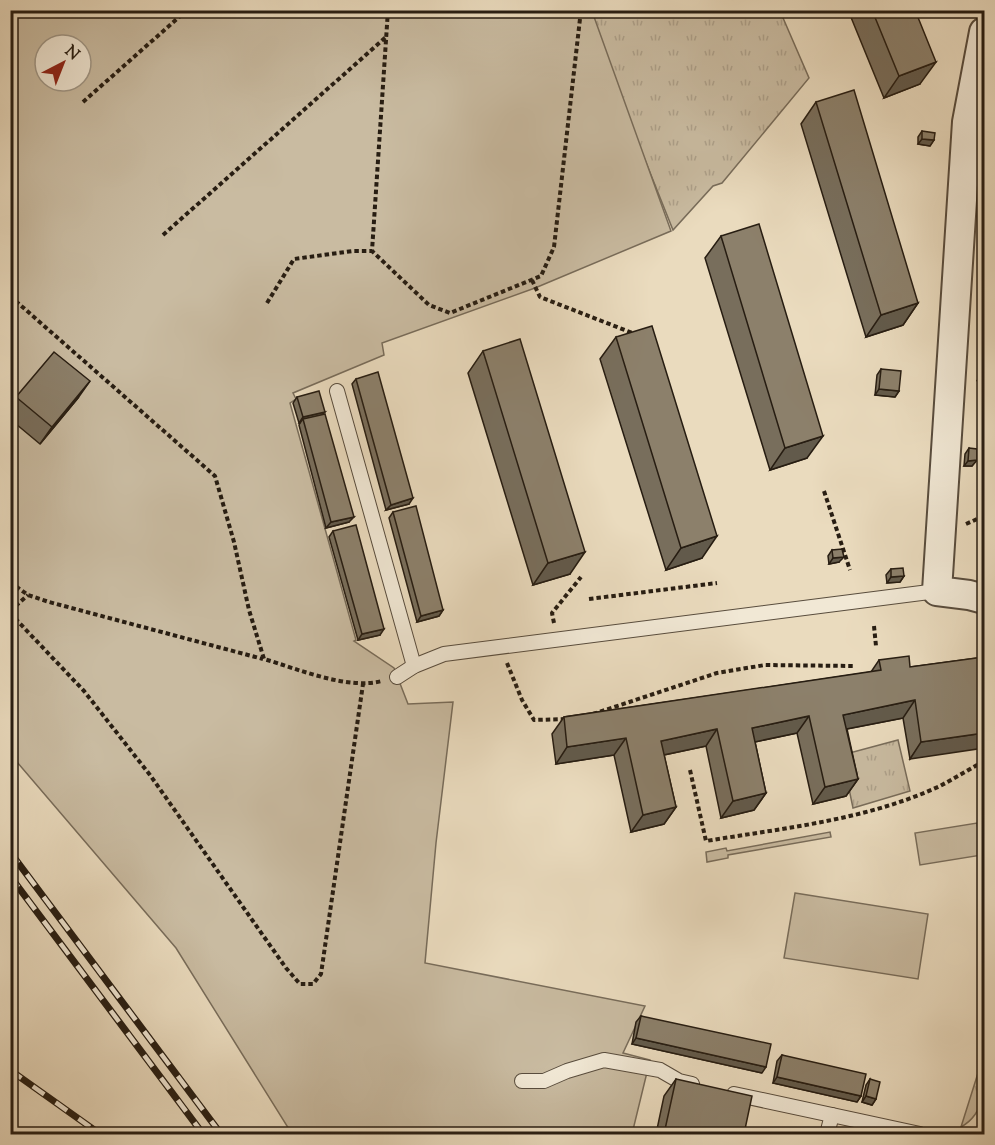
<svg xmlns="http://www.w3.org/2000/svg" width="995" height="1145" font-family="'Sorts Mill Goudy',serif">
  <style>
    .grass { fill: url(#grass-tufts); stroke: #786c5a; stroke-width: 1.5 }
    .garden { fill: #c9bba1; stroke: #786c5a; stroke-width: 1.5; fill-rule: evenodd }
    .lines { fill: none; stroke-linecap: round; stroke-linejoin: round }
    .lane-casing { stroke: #584c3d; stroke-width: 16 }
    .street-casing { stroke: #584c3d; stroke-width: 32 }
    .path { stroke: #271d12; stroke-width: 4; stroke-dasharray: 4.5 3; stroke-linecap: butt }
    .lane { stroke: #f1e8d5; stroke-width: 14 }
    .street { stroke: #f1e8d5; stroke-width: 28 }
    .rail-casing { stroke: #271d12; stroke-width: 7 }
    .rail { stroke: #f1e8d5; stroke-width: 4.5; stroke-dasharray: 14; stroke-linecap: butt }
    .wall { fill: #786e5c; stroke: #271d12; stroke-width: 1.5 }
    .shaded-wall { fill: #625a4b; stroke: #271d12; stroke-width: 1.5 }
    .building { fill: #8c806b; stroke: #271d12; stroke-width: 1.5 }
  </style>
  <defs>
    <pattern id="grass-tufts" width="24" height="20" patternUnits="userSpaceOnUse" patternTransform="scale(1.5)"><rect width="24" height="20" fill="#c9bba1"/><path d="M3 7l-1-3M5 7V3M7 7l1-3M15 17l-1-3M17 17v-4M19 17l1-3" fill="none" stroke="#ada08a"/></pattern>
  </defs>
  <rect width="100%" height="100%" fill="#eadbbe"/>
  <filter id="stains"><feTurbulence type="fractalNoise" baseFrequency=".00333" numOctaves="4"/><feColorMatrix values="0 0 0 0 .2 0 0 0 0 .09 0 0 0 0 .02 0 0 0 .5 -.17"/></filter>
  <radialGradient id="worn" r=".72"><stop offset=".6" stop-color="#630" stop-opacity="0"/><stop offset="1" stop-color="#630" stop-opacity=".3"/></radialGradient>
  <!-- grass -->
  <g class="grass">
    <polygon points="588,10 780,11 809,78 722,183 713,186 673,230 593,30"/>
    <polygon points="898,740 910,791 853,808 842,755"/>
    <path d="M984,1054c1,27 4,58 -23,73z"/>
  </g>
  <!-- garden -->
  <g class="garden">
    <path d="M10,11h584l-1,3 78,217 -136,57 -153,55 2,12 -91,38 3,6 -6,4 66,237 -2,1 40,27 14,36 45,-2 -17,141 -11,120 220,43 -22,47 27,7 -18,74h-340l-116,-186 -165,-193zM45,45h36v36h-36z"/>
    <polygon points="977,823 982,855 920,865 915,833"/>
    <polygon points="830,832 831,837 728,855 728,858 707,862 706,852 726,848 727,851"/>
    <polygon points="795,893 928,914 918,979 784,958"/>
  </g>
  <g class="lines">
    <defs>
      <g id="lane">
        <polyline points="337,391 414,666"/>
        <polyline points="397,677 414,666 444,654 937,591"/>
        <polyline points="522,1081 544,1081 567,1071 604,1060 660,1070 679,1081 692,1084"/>
        <polyline points="734,1094 920,1134"/>
        <polyline points="827,1134 832,1115"/>
      </g>
      <polyline id="street" points="984,32 967,122 937,591 969,595 984,599"/>
    </defs>
    <!-- lane casing -->
    <use href="#lane" class="lane-casing"/>
    <!-- street casing -->
    <use href="#street" class="street-casing"/>
    <!-- path -->
    <g class="path">
      <polyline points="388,10 372,251 429,305 450,313 541,276 554,247 581,10"/>
      <polyline points="83,102 187,10"/>
      <polyline points="163,235 386,37"/>
      <polyline points="532,280 540,297 635,334"/>
      <path d="M10,296l205,180 19,66 15,68 15,49c34,10 83,31 118,22"/>
      <polyline points="267,303 294,259 353,251 372,251"/>
      <polyline points="977,382 984,378"/>
      <polyline points="824,491 850,570"/>
      <polyline points="966,524 984,516"/>
      <polyline points="10,582 28,595 49,602 263,659"/>
      <polyline points="589,599 717,583"/>
      <polyline points="10,611 28,595"/>
      <polyline points="10,613 84,691 150,775 286,968 300,984 313,984 321,974 363,684"/>
      <polyline points="554,623 552,613 581,577"/>
      <polyline points="874,626 876,646"/>
      <polyline points="984,645 984,643"/>
      <polyline points="507,663 522,700 534,720 566,719"/>
      <polyline points="593,714 717,673 765,665 855,666"/>
      <path d="M690,770l16,71c78,-13 161,-21 234,-55 15,-8 30,-17 44,-25"/>
    </g>
    <!-- lane -->
    <use href="#lane" class="lane"/>
    <!-- street -->
    <use href="#street" class="street"/>
    <defs>
      <g id="rail">
        <polyline points="10,852 221,1134"/>
        <polyline points="10,876 203,1134"/>
        <polyline points="10,1070 100,1134"/>
      </g>
    </defs>
    <!-- rail casing -->
    <use href="#rail" class="rail-casing"/>
    <!-- rail -->
    <use href="#rail" class="rail"/>
  </g>
  <!-- wall -->
  <g class="wall">
    <polygon points="848,10 915,10 920,84 884,98"/>
    <polygon points="816,102 918,303 903,325 866,337 801,124"/>
    <polygon points="922,131 934,140 930,146 918,144 918,137"/>
    <polygon points="721,236 807,458 770,470 705,258"/>
    <polygon points="616,337 702,558 666,570 600,359"/>
    <polygon points="483,351 570,574 533,585 468,373"/>
    <polygon points="881,369 899,391 895,397 875,395 877,375"/>
    <polygon points="356,379 409,504 386,510 352,384"/>
    <polygon points="16,397 78,398 40,444 10,419 10,405"/>
    <polygon points="297,397 322,415 349,522 326,528 299,425 300,423 299,423 293,403"/>
    <polygon points="969,448 977,460 972,466 964,466 965,454"/>
    <polygon points="393,512 443,610 439,616 417,622 389,518"/>
    <polygon points="984,513 984,537 978,523"/>
    <polygon points="333,531 380,635 358,640 329,537"/>
    <polygon points="832,550 839,562 829,564 828,556"/>
    <polygon points="891,569 904,576 900,582 887,583 886,575"/>
    <polygon points="984,657 910,759 903,718 847,729 858,779 846,796 813,804 797,733 755,742 766,793 754,810 721,818 706,746 664,755 676,807 664,824 631,832 614,755 556,764 552,734 564,717 871,672 879,660 910,667"/>
    <polygon points="641,1016 762,1073 632,1044 636,1022"/>
    <polygon points="782,1055 861,1096 857,1102 773,1083 777,1061"/>
    <polygon points="676,1079 744,1134 656,1134 664,1096"/>
    <polygon points="870,1079 876,1099 872,1105 862,1102 866,1085"/>
  </g>
  <!-- shaded-wall -->
  <g class="shaded-wall">
    <polygon points="936,62 920,84 884,98 899,76"/>
    <polygon points="922,139 934,140 930,146 918,144"/>
    <polygon points="918,303 903,325 866,337 881,315"/>
    <polygon points="90,381 78,398 40,444 52,427"/>
    <polygon points="879,389 899,391 895,397 875,395"/>
    <polygon points="325,412 320,417 303,419 300,423 299,423 303,417"/>
    <polygon points="823,436 807,458 770,470 785,448"/>
    <polygon points="977,460 972,466 964,466 968,461"/>
    <polygon points="413,498 409,504 386,510 391,505"/>
    <polygon points="354,517 349,522 326,528 331,522"/>
    <polygon points="717,536 702,558 666,570 681,548"/>
    <polygon points="585,552 570,574 533,585 548,563"/>
    <polygon points="844,557 839,562 829,564 833,558"/>
    <polygon points="904,576 900,582 887,583 891,577"/>
    <polygon points="443,610 439,616 417,622 421,616"/>
    <polygon points="384,629 380,635 358,640 362,634"/>
    <polygon points="915,700 903,718 831,732 843,715"/>
    <polygon points="809,716 797,733 740,745 752,728"/>
    <polygon points="717,729 706,746 649,758 661,741"/>
    <polygon points="984,733 984,748 910,759 921,742"/>
    <polygon points="626,738 614,755 556,764 567,747"/>
    <polygon points="858,779 846,796 813,804 825,787"/>
    <polygon points="766,793 754,810 721,818 733,801"/>
    <polygon points="676,807 664,824 631,832 643,815"/>
    <polygon points="636,1038 766,1067 762,1073 632,1044"/>
    <polygon points="777,1077 861,1096 857,1102 773,1083"/>
    <polygon points="866,1096 876,1099 872,1105 862,1102"/>
  </g>
  <!-- building -->
  <g class="building">
    <polygon points="872,10 915,10 936,62 899,76"/>
    <polygon points="854,90 918,303 881,315 816,102"/>
    <polygon points="922,131 935,133 934,140 922,139"/>
    <polygon points="759,224 823,436 785,448 721,236"/>
    <polygon points="652,326 717,536 681,548 616,337"/>
    <polygon points="520,339 585,552 548,563 483,351"/>
    <polygon points="54,352 90,381 52,427 16,397"/>
    <polygon points="881,369 901,371 899,391 879,389"/>
    <polygon points="378,372 413,498 391,505 356,379"/>
    <polygon points="319,391 325,412 303,417 297,397"/>
    <polygon points="325,414 354,517 331,522 303,419"/>
    <polygon points="969,448 977,449 977,460 968,461"/>
    <polygon points="416,506 443,610 421,616 393,512"/>
    <polygon points="356,525 384,629 362,634 333,531"/>
    <polygon points="842,549 844,557 833,558 832,550"/>
    <polygon points="903,568 904,576 891,577 891,569"/>
    <polygon points="909,656 910,667 984,657 984,733 921,742 915,700 843,715 858,779 825,787 809,716 752,728 766,793 733,801 717,729 661,741 676,807 643,815 626,738 567,747 564,717 881,670 879,660"/>
    <polygon points="641,1016 771,1044 766,1067 636,1038"/>
    <polygon points="782,1055 866,1074 861,1096 777,1077"/>
    <polygon points="676,1079 752,1096 744,1134 664,1134"/>
    <polygon points="870,1079 880,1082 876,1099 866,1096"/>
  </g>
  <!-- margin -->
  <rect width="995" height="1145" fill="none" stroke="#eadbbe" stroke-width="36"/>
  <rect x="12" y="12" width="971" height="1121" fill="none" stroke="#271d12" stroke-width="3"/>
  <rect x="18" y="18" width="959" height="1109" fill="none" stroke="#271d12" stroke-width="1.5"/>
  <!-- north arrow -->
  <g transform="translate(63 63) rotate(42)"><circle r="28" fill="#f1e8d5" stroke="#a09787" stroke-width="1.5"/>
  <path d="M0-4.5L10 22L0 15L-10 22Z" fill="#8f2418"/>
  <text y="-9" font-size="16" font-weight="bold" text-anchor="middle" fill="#271d12">N</text>
  </g>
  <rect width="100%" height="100%" filter="url(#stains)"/>
  <rect width="100%" height="100%" fill="url(#worn)"/>
</svg>
